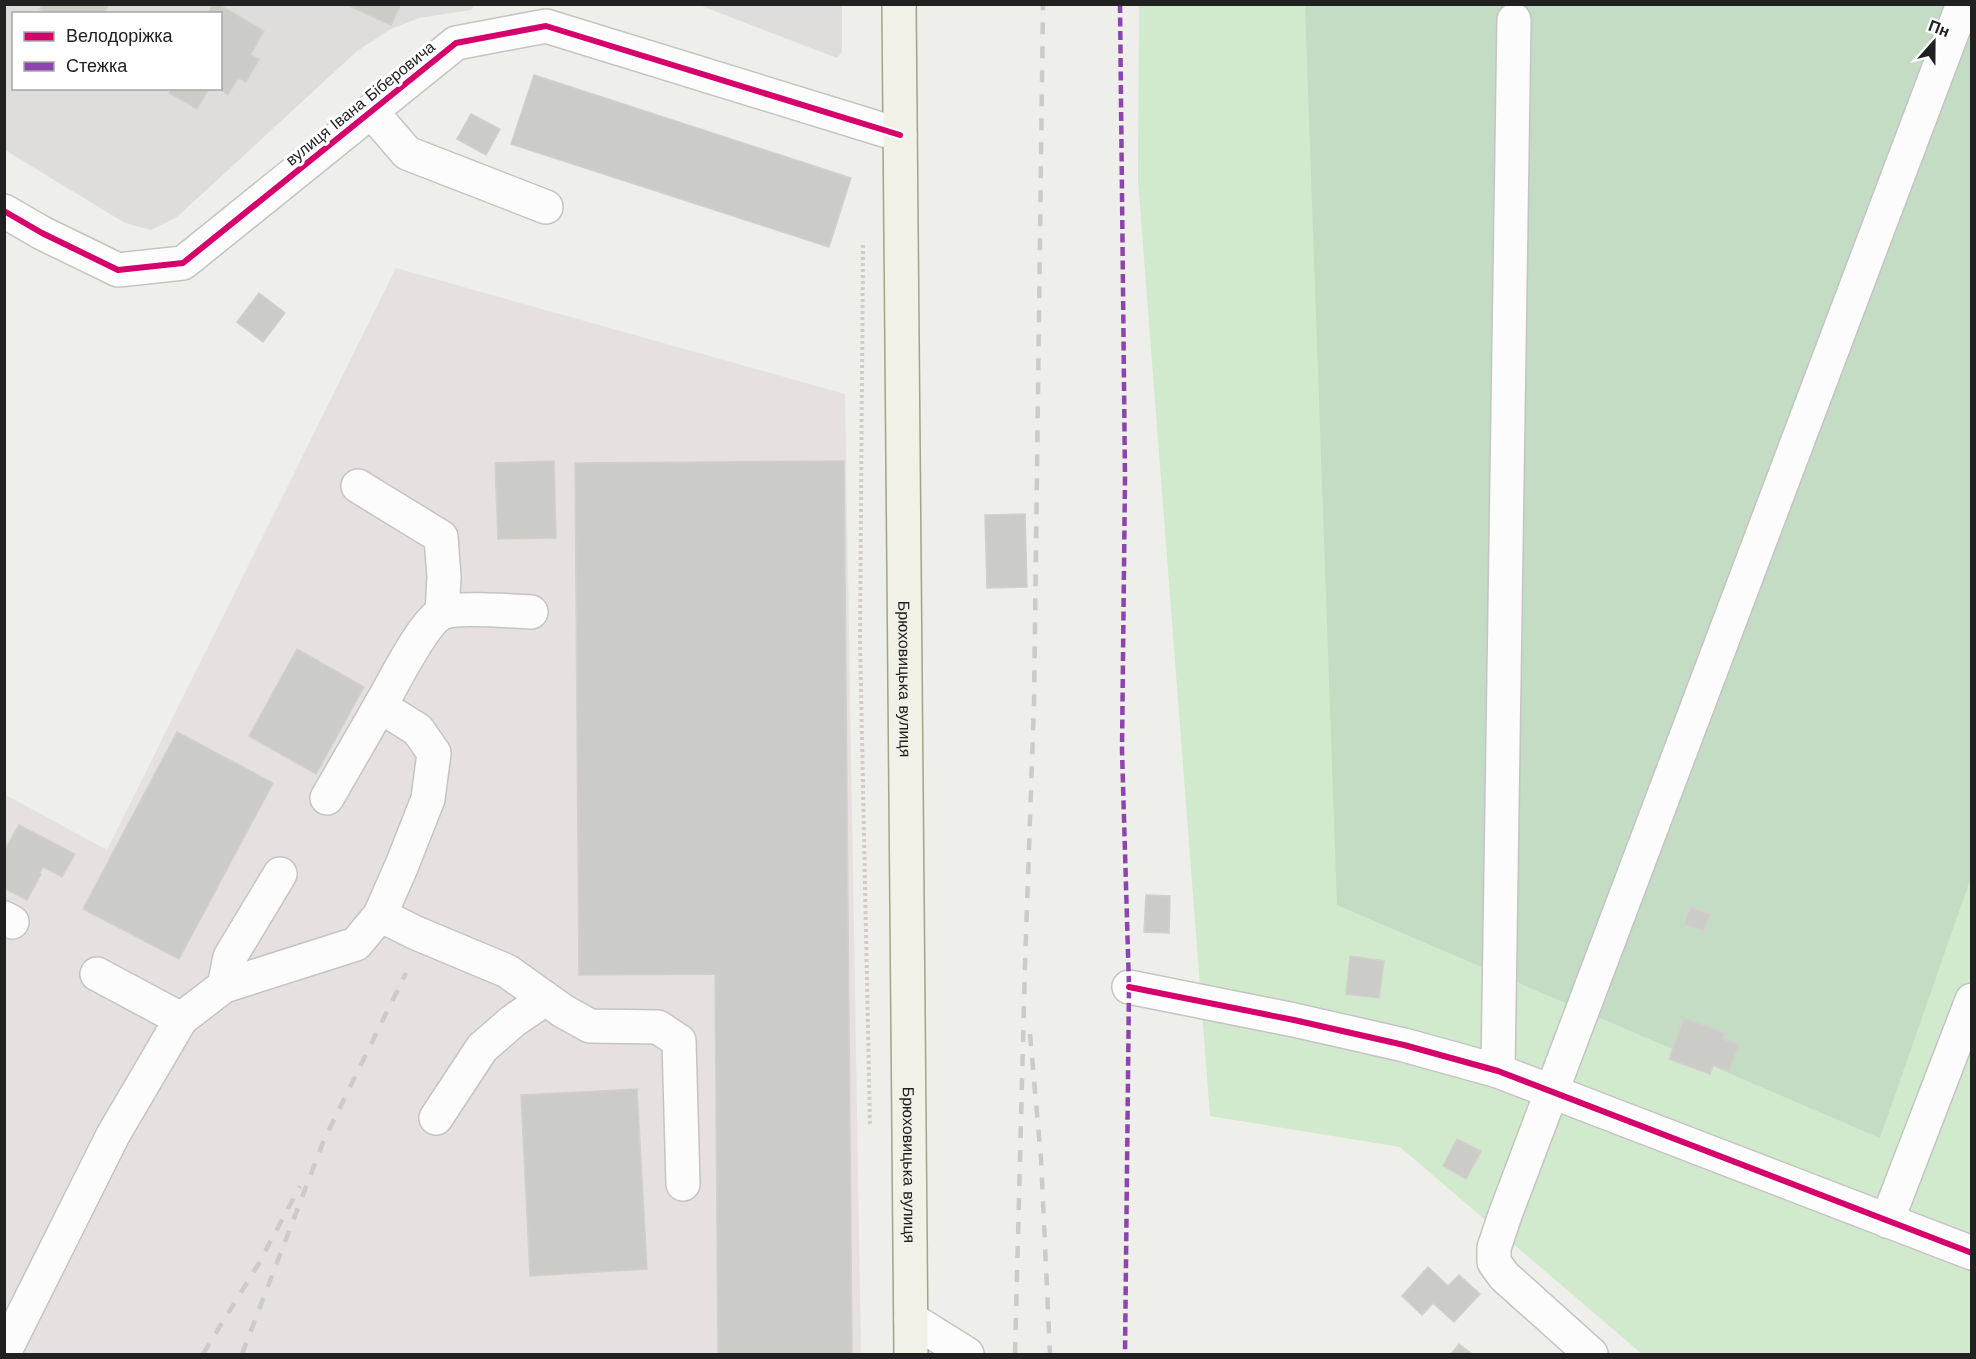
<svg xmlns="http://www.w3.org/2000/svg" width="1976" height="1359" font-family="'Work Sans',sans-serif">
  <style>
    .residential { fill: #dedddb; fill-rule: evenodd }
    .industrial { fill: #e7e0e1 }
    .grass { fill: #d1e9cc }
    .forest { fill: #c4dbc4 }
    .building { fill: #cbcbc7; stroke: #d1d0cc; stroke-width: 1.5 }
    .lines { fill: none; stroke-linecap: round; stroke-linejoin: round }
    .minor-casing { stroke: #c4c4c2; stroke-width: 36 }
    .major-casing { stroke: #a2a388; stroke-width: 36 }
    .path { stroke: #d3ccc6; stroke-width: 4; stroke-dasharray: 3 3; stroke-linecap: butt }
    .minor { stroke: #fcfcfc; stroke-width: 33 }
    .major { stroke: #f1f1e7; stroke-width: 33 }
    .rail { stroke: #cbcbcb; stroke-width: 4.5; stroke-dasharray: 12 12; stroke-linecap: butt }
    .quiet { stroke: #8e44ad; stroke-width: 4.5; stroke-dasharray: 9 4.5; stroke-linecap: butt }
    .cycleway-casing { stroke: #fff; stroke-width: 10 }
    .cycleway { stroke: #d6006c; stroke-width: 6 }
    .labels { text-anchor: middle; stroke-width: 6; stroke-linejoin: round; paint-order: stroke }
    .street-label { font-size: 16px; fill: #212121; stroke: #fff }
  </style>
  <rect width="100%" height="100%" fill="#eeeeea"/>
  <!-- residential -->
  <g class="residential">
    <path d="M4,5h470l-3,5 -52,8 -28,11 -34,22 -180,166 -26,13 -26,-7 -120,-73zM14,14h206v74h-206z"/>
    <polygon points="699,5 842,5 842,52 837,58"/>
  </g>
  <!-- industrial -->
  <polygon class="industrial" points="396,268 845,394 861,1354 5,1354 4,794 107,850"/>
  <!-- grass -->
  <polygon class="grass" points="1139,5 1971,5 1971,1354 1642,1354 1400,1147 1210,1116 1138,180"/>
  <!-- forest -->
  <polygon class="forest" points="1305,5 1971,5 1971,877 1880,1138 1337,905"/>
  <!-- building -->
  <g class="building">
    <polygon points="43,4 109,4 104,14 48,14 40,9"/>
    <polygon points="213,4 218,4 264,31 250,55 259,59 246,82 238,78 228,95 218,88 220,88 220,14 208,14"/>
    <polygon points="345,4 401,4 391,25"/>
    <polygon points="534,75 851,178 829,247 511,144"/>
    <polygon points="171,88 209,88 197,109 169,93"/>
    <polygon points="471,114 500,129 486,155 457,139"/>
    <polygon points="259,293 285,313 263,342 237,322"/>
    <polygon points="554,461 556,538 498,539 495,463"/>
    <polygon points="844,461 852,1354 718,1354 715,974 579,975 575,463"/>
    <polygon points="1025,514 1027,587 987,588 985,515"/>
    <polygon points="297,649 364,687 316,774 249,736"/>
    <polygon points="177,732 273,783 179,959 83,909"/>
    <polygon points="19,825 75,854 62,877 43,867 39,873 41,874 27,900 4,888 4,851"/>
    <polygon points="1146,895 1170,896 1169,933 1144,932"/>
    <polygon points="1690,907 1710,914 1704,931 1684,924"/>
    <polygon points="1350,956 1384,961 1379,998 1346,994"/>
    <polygon points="1684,1018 1725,1033 1723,1039 1739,1045 1729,1071 1713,1065 1710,1074 1669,1059"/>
    <polygon points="637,1089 647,1269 530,1276 521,1095"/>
    <polygon points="1457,1139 1481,1151 1466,1179 1443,1166"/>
    <polygon points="1428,1267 1448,1286 1459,1275 1480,1294 1454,1322 1433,1303 1422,1315 1402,1296"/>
    <polygon points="1459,1344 1472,1354 1451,1354"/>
  </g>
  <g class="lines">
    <defs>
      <g id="minor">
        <polyline points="371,111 407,153 546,207"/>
        <polyline points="4,211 42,233 118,270 183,263 456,43 546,26 900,135"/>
        <polyline points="358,486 441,537 444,577 442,613"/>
        <path d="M380,706c12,-20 43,-84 62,-93 12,-6 72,-2 89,-1"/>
        <polyline points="380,915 416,933 507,971 563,1011 590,1026 658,1027 679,1041 683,1184"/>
        <polyline points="4,918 12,922"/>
        <polyline points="97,974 181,1019"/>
        <polyline points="224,986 230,957 280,874"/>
        <polyline points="1129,987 1294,1020 1404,1045 1498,1071 1972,1253"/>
        <polyline points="1498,1071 1514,20"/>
        <polyline points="436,1118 482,1048 513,1021 545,999"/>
        <polyline points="1887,1221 1972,1000"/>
        <polyline points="911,1319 967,1354"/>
        <polyline points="4,1353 113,1135 181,1019 224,986 356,944 380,915 402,865 428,799 434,753 418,730 380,706 327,798"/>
        <polyline points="1591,1354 1504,1276 1494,1262 1494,1248 1505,1215 1963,4"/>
      </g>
      <g id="major">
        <path id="s1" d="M899,4l12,1350"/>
      </g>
    </defs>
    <!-- minor casing -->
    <use href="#minor" class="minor-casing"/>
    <!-- major casing -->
    <use href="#major" class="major-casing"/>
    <!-- path -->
    <polyline class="path" points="863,245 860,640 870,1126"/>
    <!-- minor -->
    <use href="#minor" class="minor"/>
    <!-- major -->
    <use href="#major" class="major"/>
    <!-- rail -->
    <g class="rail">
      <polyline points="1030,1034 1041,1159 1050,1354"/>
      <polyline points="203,1354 259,1263 300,1186"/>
      <polyline points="242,1354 324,1140 406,973"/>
      <polyline points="1015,1354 1025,965 1034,703 1043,4"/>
    </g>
    <!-- quiet -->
    <polyline class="quiet" points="1120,4 1125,478 1122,750 1129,987 1125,1354"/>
    <defs>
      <g id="cycleway">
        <polyline points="4,211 42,233 118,270 183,263 456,43 546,26 900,135"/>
        <polyline points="1129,987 1294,1020 1404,1045 1498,1071 1972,1253"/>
      </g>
    </defs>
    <!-- cycleway casing -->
    <use href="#cycleway" class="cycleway-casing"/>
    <!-- cycleway -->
    <use href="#cycleway" class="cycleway"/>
  </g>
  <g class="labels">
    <!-- street labels -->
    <g class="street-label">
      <text transform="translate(360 103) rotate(-39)" y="6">вулиця Івана Біберовича</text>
      <text dy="6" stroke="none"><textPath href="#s1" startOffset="675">Брюховицька вулиця</textPath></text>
      <text dy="6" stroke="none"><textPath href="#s1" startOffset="1161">Брюховицька вулиця</textPath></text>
    </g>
  </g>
  <!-- border -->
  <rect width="1976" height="1359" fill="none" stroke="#212121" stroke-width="12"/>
  <!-- legend -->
  <rect x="12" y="12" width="210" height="78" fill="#ffffff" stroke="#a6a6a6" stroke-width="1.5"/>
  <rect x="24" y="32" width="30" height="9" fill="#d6006c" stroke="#a6a6a6" stroke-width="1.5"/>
  <text x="66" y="42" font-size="18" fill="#212121">Велодоріжка</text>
  <rect x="24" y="62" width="30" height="9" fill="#8e44ad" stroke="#a6a6a6" stroke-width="1.5"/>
  <text x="66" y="72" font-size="18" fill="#212121">Стежка</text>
  <!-- north arrow -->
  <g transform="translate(1934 42) rotate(21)" stroke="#ffffff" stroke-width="4.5" paint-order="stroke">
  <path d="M0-4.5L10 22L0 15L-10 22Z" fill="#212121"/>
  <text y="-9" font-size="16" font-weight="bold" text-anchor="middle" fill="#212121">Пн</text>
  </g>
</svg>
